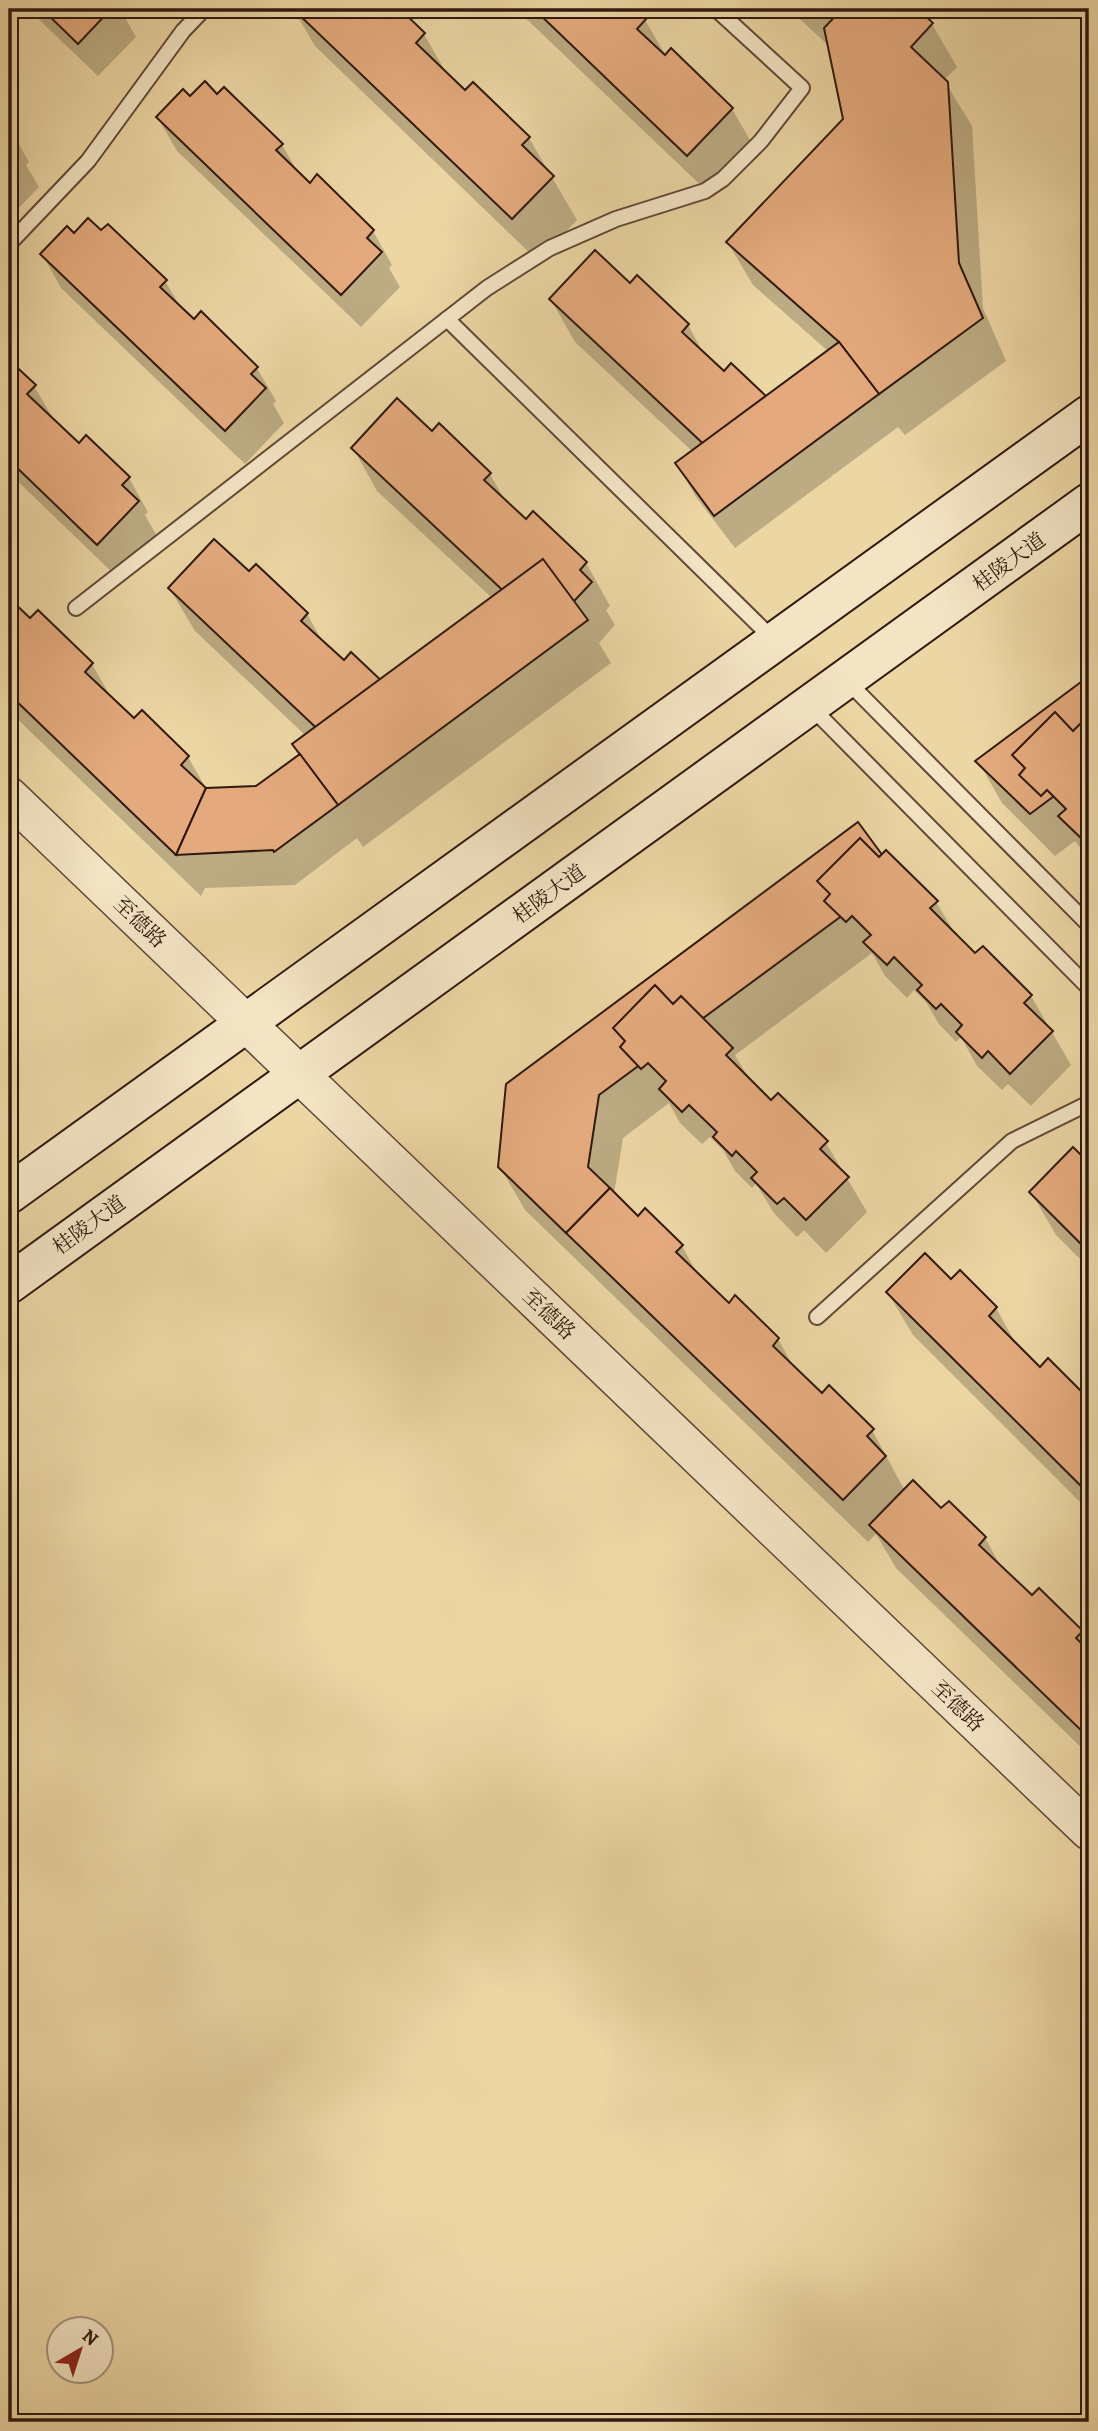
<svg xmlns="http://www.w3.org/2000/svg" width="1098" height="2431" font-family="Alegreya,'Noto Serif SC',serif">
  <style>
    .shadow { fill: #0003 }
    .building { fill: #e4aa7d; stroke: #301910; stroke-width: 2 }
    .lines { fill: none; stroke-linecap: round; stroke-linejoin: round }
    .service-casing { stroke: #5f4835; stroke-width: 18 }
    .tertiary-casing { stroke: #5f4835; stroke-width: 40 }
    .secondary-casing { stroke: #301910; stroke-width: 42 }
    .service { stroke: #f3e4c4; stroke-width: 14 }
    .tertiary { stroke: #f3e4c4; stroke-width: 37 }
    .secondary { stroke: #f3e4c4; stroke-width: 38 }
    .labels { text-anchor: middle; stroke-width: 5; stroke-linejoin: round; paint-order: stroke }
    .street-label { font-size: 21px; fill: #301910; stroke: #f3e4c4 }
  </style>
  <rect width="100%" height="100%" fill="#ecd6a4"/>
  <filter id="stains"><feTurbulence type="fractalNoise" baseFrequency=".00286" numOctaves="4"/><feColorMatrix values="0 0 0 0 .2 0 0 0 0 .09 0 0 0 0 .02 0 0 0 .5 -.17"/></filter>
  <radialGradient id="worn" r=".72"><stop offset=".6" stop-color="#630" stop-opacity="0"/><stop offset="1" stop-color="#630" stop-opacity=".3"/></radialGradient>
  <!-- shadow -->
  <g class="shadow">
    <polygon points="28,9 120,9 136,37 98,76"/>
    <polygon points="293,9 397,9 424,34 448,76 466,93 529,138 577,220 538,261 315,46"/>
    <polygon points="516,9 634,9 645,20 666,56 671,51 732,109 757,152 713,197"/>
    <polygon points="789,9 805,9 813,16 816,14 810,9 916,9 932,24 957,67 944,80 972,126 983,308 1006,361 905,435 898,427 735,548 696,497 677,464 693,452 575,342 551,300 630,285 688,325 705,356 724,374 771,403 829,352 753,285 728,243 845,120 830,47"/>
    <polygon points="217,96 282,145 299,174 373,231 392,265 389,268 400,287 361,327 177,151 158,118 190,98"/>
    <polygon points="9,127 29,162 26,165 39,187 9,218"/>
    <polygon points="74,235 165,281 183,311 257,368 276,401 273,404 284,423 245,464 61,288 42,254"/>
    <polygon points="9,362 34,386 54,420 79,445 129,478 148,512 145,515 157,536 117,577 9,473"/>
    <polygon points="433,434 490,474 507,504 526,522 586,563 610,606 606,610 615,625 599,643 611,663 363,847 357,838 295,885 205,888 201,896 9,711 9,601 30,621 92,664 113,701 134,721 188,757 207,790 257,787 301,756 306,736 195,631 170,589 249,574 256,567 307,614 324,644 344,662 379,681 492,598 377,491 353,448"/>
    <polygon points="1089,678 1089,859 1075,841 1055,856 1002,803 978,761"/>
    <polygon points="881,857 936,902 956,935 975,956 1031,996 1071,1065 1031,1106 1008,1084 1002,1090 977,1066 961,1037 956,1042 939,1024 926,1002 914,990 907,998 885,976 872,953 735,1055 752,1084 771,1103 826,1143 867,1212 826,1253 804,1230 797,1237 773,1212 756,1183 752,1188 735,1171 723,1150 710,1137 702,1144 680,1123 669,1103 623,1138 614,1194 638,1218 682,1246 700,1278 729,1305 778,1339 796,1371 822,1395 872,1430 905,1491 941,1511 949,1504 985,1538 1003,1570 1032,1598 1082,1632 1089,1646 1089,1755 896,1568 876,1534 868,1542 525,1210 500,1167"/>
    <polygon points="1073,1150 1089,1166 1089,1268 1056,1235 1031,1192"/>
    <polygon points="951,1282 996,1308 1019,1349 1040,1370 1048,1361 1089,1402 1089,1511 913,1335 888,1293"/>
  </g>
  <!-- building -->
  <g class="building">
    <polygon points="42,9 111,9 78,44"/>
    <polygon points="293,9 400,9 425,33 416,43 465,90 473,82 530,137 522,145 554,176 512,219"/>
    <polygon points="534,9 637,9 647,18 637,29 665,55 671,48 733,108 687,156"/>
    <polygon points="824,9 842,9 833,18"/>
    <polygon points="824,9 842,9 833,18"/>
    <polygon points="842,9 918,9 933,23 911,47 948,82 959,263 983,318 879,394 839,342 726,242 843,119 824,28"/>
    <polygon points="205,81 217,94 224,87 283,144 276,150 310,183 317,174 374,230 367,238 382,252 341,295 156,117 183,89 190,96"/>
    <polygon points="88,218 101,230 108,224 167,280 160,287 194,319 201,311 258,367 251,374 266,388 225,431 40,254 67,226 74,233"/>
    <polygon points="595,250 630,283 637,275 689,324 682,332 724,371 731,363 785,414 778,421 790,433 744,482 549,299"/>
    <polygon points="839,342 879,394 714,516 675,463"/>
    <polygon points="9,360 36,385 27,394 79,443 86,435 130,477 122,485 139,501 97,545 9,460"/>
    <polygon points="397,398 432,431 439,423 491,473 484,480 526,519 533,511 587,562 580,570 592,582 546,631 351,448"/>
    <polygon points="214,539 249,571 256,564 308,613 301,621 344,660 351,652 404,702 397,710 409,722 363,772 168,588"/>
    <polygon points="543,559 588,620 338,805 292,744"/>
    <polygon points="9,598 30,618 38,610 93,663 85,672 134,718 142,710 189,756 181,765 206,788 176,855 9,694"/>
    <polygon points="1089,676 1089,770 1030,814 975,761"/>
    <polygon points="1055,712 1073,731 1081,723 1089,731 1089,832 1082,839 1058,816 1066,809 1047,790 1041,796 1019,775 1025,768 1012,755"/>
    <polygon points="300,754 338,805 274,852 273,850 176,855 206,788 256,786"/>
    <polygon points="858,822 897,875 599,1095 588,1167 610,1188 566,1233 498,1167 506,1084"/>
    <polygon points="860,838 879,857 886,850 938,901 930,908 975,953 983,946 1032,995 1024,1003 1053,1031 1010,1074 988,1051 982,1058 956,1032 962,1025 941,1004 936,1009 917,990 922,985 894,957 887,965 863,942 871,935 852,916 846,922 824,901 830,894 817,881"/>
    <polygon points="655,985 673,1004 681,996 733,1048 726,1055 771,1100 778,1093 828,1141 820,1149 849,1177 806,1220 784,1198 777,1204 751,1178 757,1172 736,1151 732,1156 713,1137 717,1132 689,1105 682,1112 659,1089 666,1081 648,1063 641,1069 620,1047 625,1041 613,1028"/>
    <polygon points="1073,1147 1089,1163 1089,1252 1029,1192"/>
    <polygon points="610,1188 638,1216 645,1208 683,1245 676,1252 729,1303 735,1295 779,1338 773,1346 822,1393 829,1385 874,1429 867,1436 886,1456 843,1500 566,1233"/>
    <polygon points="925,1253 951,1279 960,1270 997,1307 989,1316 1040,1367 1048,1358 1089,1399 1089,1406 1084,1411 1089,1416 1089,1494 886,1292"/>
    <polygon points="913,1480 941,1508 949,1501 986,1537 979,1545 1032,1595 1039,1588 1083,1631 1076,1638 1089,1651 1089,1738 869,1525"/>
  </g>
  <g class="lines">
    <defs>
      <g id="service">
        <polyline points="9,244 88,161 183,31 204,9"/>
        <polyline points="447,319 775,641"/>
        <polyline points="76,608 487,288 550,248 616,219 705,191 723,179 761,141 802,88 716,9"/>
        <polyline points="847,681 1089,925"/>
        <polyline points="811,707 1089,988"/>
        <polyline points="817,1317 1012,1141 1089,1103"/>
      </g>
      <polyline id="tertiary" points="9,796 1089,1831"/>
      <g id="secondary">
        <polyline points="9,1194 1089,415"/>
        <polyline points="9,1284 1089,503"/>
      </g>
    </defs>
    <!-- service casing -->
    <use href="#service" class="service-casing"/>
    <!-- tertiary casing -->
    <use href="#tertiary" class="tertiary-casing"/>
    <!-- secondary casing -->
    <use href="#secondary" class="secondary-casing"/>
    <!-- service -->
    <use href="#service" class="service"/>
    <!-- tertiary -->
    <use href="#tertiary" class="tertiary"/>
    <!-- secondary -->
    <use href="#secondary" class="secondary"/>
  </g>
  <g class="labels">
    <!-- street labels -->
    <g class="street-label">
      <text transform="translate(1009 562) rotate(-36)" y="7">桂陵大道</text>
      <text transform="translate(549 894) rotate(-36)" y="7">桂陵大道</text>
      <text transform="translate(140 922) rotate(44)" y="7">至德路</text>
      <text transform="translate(89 1225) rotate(-36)" y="7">桂陵大道</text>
      <text transform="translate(549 1314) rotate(44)" y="7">至德路</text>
      <text transform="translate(958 1706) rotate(44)" y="7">至德路</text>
    </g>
  </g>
  <!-- margin -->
  <rect width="1098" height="2431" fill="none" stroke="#ecd6a4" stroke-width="35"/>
  <rect x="10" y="10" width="1077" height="2410" fill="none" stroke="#301910" stroke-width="3.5"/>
  <rect x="18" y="18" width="1063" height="2396" fill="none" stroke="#301910" stroke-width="2"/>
  <!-- north arrow -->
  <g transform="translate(80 2350) rotate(39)"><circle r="33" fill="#f3e4c4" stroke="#a5937c" stroke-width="2"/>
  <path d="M0-5L12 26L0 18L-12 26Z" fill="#8f2418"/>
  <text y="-10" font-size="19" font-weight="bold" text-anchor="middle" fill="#301910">N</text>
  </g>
  <rect width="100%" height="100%" filter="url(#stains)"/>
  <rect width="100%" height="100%" fill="url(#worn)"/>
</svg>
